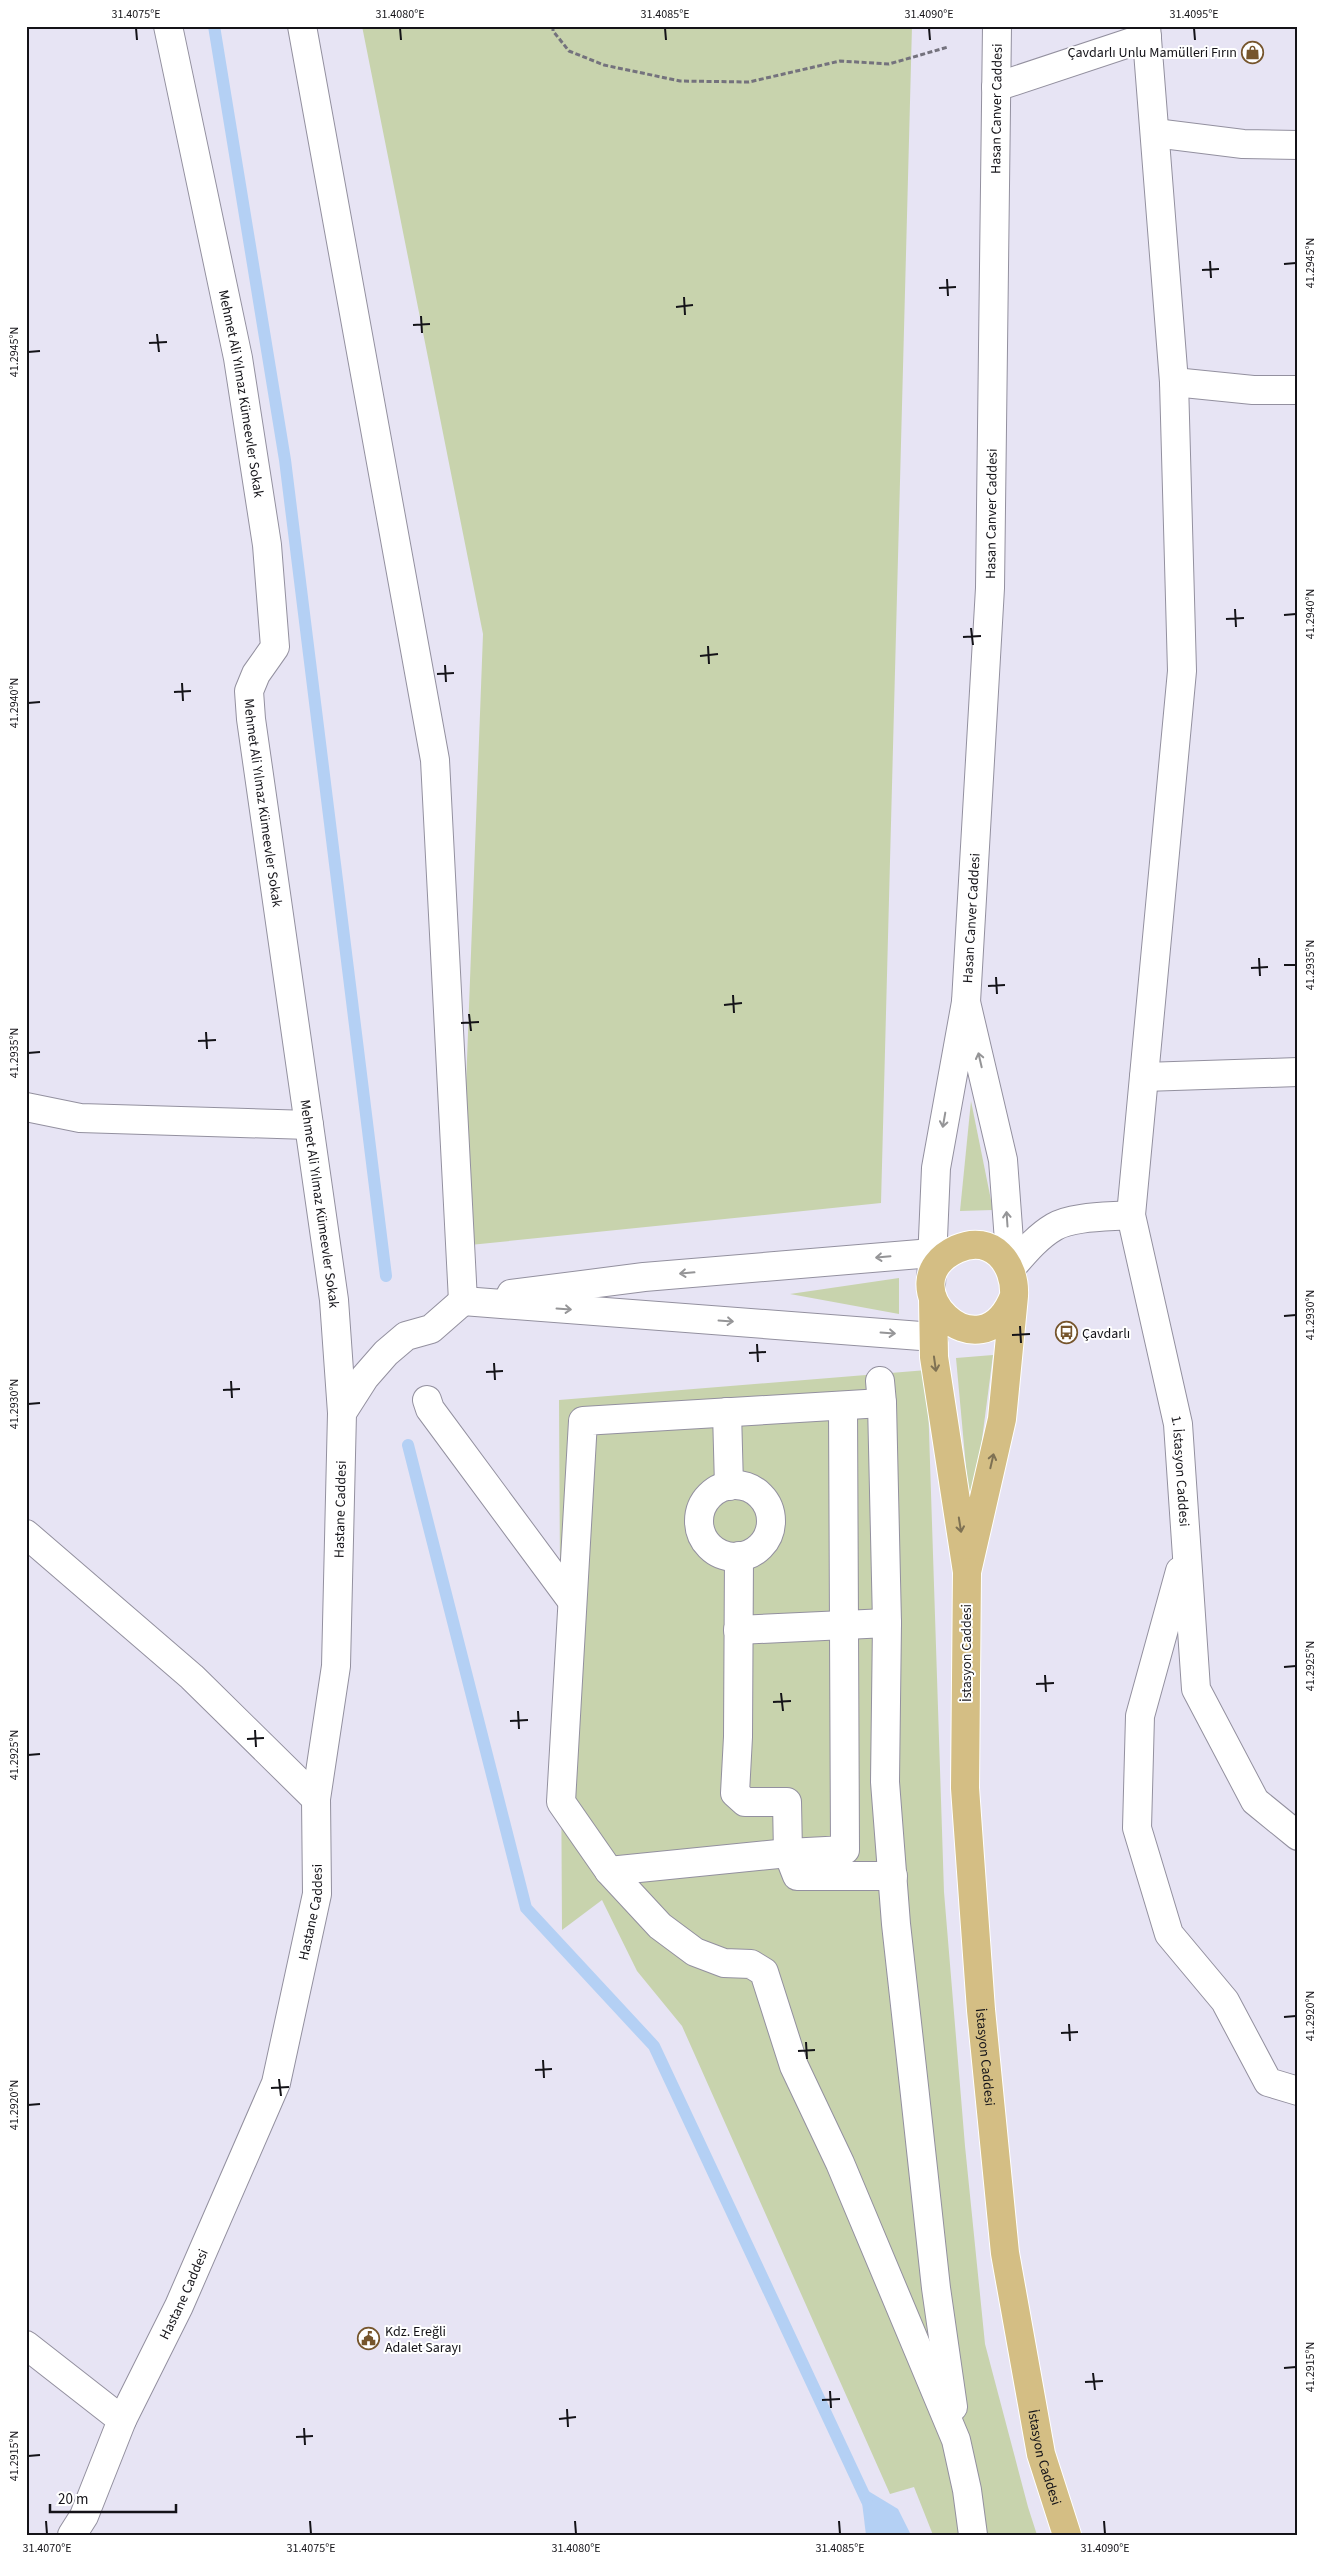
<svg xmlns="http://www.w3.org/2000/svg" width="1324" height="2561" font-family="'Source Sans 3',sans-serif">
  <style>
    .green { fill: #c8d3ad }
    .water { fill: #b4d0f4 }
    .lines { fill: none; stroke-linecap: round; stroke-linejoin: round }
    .stream { stroke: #b4d0f4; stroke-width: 12 }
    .minor-casing { stroke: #93909f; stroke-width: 30 }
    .major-casing { stroke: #fff; stroke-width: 30 }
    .path { stroke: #74727d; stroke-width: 3; stroke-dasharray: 5 2.5; stroke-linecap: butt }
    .minor { stroke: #fff; stroke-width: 28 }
    .major { stroke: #d4be84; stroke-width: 28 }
    .oneway { stroke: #959597 }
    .oneway2 { stroke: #7e7153 }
    .ticks { fill: none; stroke: #141318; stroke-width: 2 }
    .labels { text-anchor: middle; stroke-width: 4; stroke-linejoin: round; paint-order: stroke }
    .poi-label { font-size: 14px; fill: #141318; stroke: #fff; text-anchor: start }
    .street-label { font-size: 14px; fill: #141318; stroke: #fff }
    .neatline { fill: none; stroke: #141318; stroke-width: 2 }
    .ticks-label { font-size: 12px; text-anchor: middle; fill: #141318 }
  </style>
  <rect width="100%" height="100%" fill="#e7e4f4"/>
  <!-- green -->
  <g class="green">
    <polygon points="362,26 912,26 881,1203 460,1246 483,634"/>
    <polygon points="971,1101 993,1210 960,1211"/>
    <polygon points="899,1278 899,1314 790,1294"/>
    <polygon points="993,1355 975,1493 970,1511 956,1358"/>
    <polygon points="927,1370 944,1892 965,2146 985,2344 1028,2507 1037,2535 933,2535 914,2487 890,2494 682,2026 637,1971 602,1900 562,1930 559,1400"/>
  </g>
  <!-- water -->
  <polygon class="water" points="860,2486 898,2509 911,2535 866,2535"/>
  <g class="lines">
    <!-- stream -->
    <g class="stream">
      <polyline points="214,26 285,460 386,1276"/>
      <polyline points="408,1445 526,1908 654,2046 867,2501"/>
    </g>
    <defs>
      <g id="minor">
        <path id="s1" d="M168,26l70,332 29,187 8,102 -19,27 -7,17 2,28 83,581 8,113"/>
        <polyline points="302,26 435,760 463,1301"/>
        <path id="s2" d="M1146,26l28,356 8,289 -51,544 47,209 18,265 59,112 43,35"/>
        <polyline points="996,87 1147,37"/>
        <polyline points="1155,133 1243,144 1298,145"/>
        <polyline points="1174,382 1253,390 1298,390"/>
        <path id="s3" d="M966,1002l24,-414 7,-562"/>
        <polyline points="1144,1077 1298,1072"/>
        <polyline points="26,1107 80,1118 309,1125"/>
        <path d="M1011,1268c13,-15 26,-31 43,-41 18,-11 56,-10 77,-12"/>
        <polyline points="931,1285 936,1168 966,1002 1003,1160 1011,1268"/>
        <polyline points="511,1294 644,1277 932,1253"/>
        <polyline points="463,1301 934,1337"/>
        <polyline points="880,1381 882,1403 887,1623 885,1782 896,1924 915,2095 936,2288 953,2407"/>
        <polyline points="427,1400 430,1409 572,1601"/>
        <polyline points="882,1403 583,1421 561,1802 609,1871 660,1926 695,1952 724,1963 751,1964 764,1972 794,2066 840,2163 956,2440 967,2490 973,2535"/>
        <polyline points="727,1412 729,1486"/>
        <circle cx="735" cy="1521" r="36"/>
        <polyline points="26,1534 192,1677 316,1799"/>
        <polyline points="739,1556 738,1737 735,1793 745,1802 787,1802 788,1853 797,1876 893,1876"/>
        <polyline points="1180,1571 1140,1716 1137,1828 1169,1934 1225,2001 1268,2082 1298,2091"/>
        <polyline points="738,1630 887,1623"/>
        <polyline points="609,1871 788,1853 845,1850 843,1406"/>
        <polyline points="26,2345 122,2420"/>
        <path id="s4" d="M72,2535l12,-19 38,-96 57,-114 97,-223 41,-189 -1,-95 20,-133 6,-253 23,-36 21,-24 20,-17 25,-7 32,-28"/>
      </g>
      <g id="major">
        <path d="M933,1298l1,59 33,215 35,-153 12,-123c2,-32 -22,-63 -57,-47 -73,34 24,132 57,47"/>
        <path id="s5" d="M967,1572l-2,216 16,222 24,243 36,201 26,81"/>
      </g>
    </defs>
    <!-- minor casing -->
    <use href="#minor" class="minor-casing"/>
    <!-- major casing -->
    <use href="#major" class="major-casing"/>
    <!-- path -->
    <polyline class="path" points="553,26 553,31 569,51 604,65 680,81 749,82 840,61 889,64 948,47"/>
    <!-- minor -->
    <use href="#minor" class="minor"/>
    <!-- major -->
    <use href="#major" class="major"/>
  </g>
  <!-- one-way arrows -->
  <defs><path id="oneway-shaft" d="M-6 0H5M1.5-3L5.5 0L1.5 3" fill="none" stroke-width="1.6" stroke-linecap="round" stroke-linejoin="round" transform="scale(1.25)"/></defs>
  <g class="oneway">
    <use href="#oneway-shaft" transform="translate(980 1060) rotate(-103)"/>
    <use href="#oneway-shaft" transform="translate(944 1120) rotate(100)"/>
    <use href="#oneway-shaft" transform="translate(1007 1219) rotate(-94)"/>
    <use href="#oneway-shaft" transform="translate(883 1257) rotate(175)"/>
    <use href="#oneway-shaft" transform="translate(687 1273) rotate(175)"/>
    <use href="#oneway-shaft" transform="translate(564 1309) rotate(4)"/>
    <use href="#oneway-shaft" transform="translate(726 1321) rotate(4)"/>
    <use href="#oneway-shaft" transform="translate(888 1333) rotate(4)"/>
  </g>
  <g class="oneway2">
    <use href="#oneway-shaft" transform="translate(935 1364) rotate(82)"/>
    <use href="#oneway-shaft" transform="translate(992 1461) rotate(-77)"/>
    <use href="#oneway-shaft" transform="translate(960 1525) rotate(81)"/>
  </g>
  <!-- ticks -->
  <path class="ticks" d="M136,28l1,12M400,28l1,12M665,28l1,12M929,28l1,12M1194,28l1,12M1210,261l1,17M1284,264l12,-1M1202,270l17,-1M947,279l1,17M939,288l17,-1M684,297l1,18M676,307l17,-2M421,316l1,17M413,325l17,-1M157,334l2,18M149,343l18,-1M28,352l12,-1M1235,609l1,18M1284,615l12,-1M1226,619l18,-1M971,628l2,17M963,637l18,-1M708,646l1,18M700,656l18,-2M445,665l1,17M437,674l17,-1M182,683l1,18M174,692l17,-1M28,703l12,-1M1259,958l1,18M1284,965h12M1251,968l17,-1M996,977l1,17M988,986l17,-1M733,995l1,18M724,1005l18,-2M469,1014l2,17M461,1023l18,-1M206,1032l1,17M198,1041l18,-1M28,1053l12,-1M1284,1316l12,-1M1020,1326l1,17M1012,1335l18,-1M757,1344l1,18M749,1353l17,-1M494,1363l1,17M486,1372l17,-1M231,1381l1,17M223,1390l17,-1M28,1404l12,-1M1284,1667l12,-1M1045,1675l1,17M1036,1684l18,-1M781,1693l2,18M773,1702l18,-1M518,1711l1,18M510,1721l18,-1M255,1730l1,17M247,1739l17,-1M28,1755l12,-1M1284,2017l12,-1M1069,2024l1,17M1061,2033l17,-1M806,2042l1,17M798,2051l17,-1M543,2060l1,18M535,2070l17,-1M279,2079l2,17M271,2088l18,-1M28,2105l12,-1M1284,2368l12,-1M1093,2373l2,17M1085,2382l18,-1M830,2391l1,17M822,2400l18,-1M567,2409l1,18M559,2419l17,-2M304,2428l1,17M296,2437l17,-1M28,2456l12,-1M46,2521l1,13M310,2521l1,13M575,2521l1,13M839,2521l1,13M1104,2521l1,13"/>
  <!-- icons -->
  <defs>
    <symbol id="shop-ring" viewBox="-11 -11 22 22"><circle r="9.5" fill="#fff" stroke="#76552c" stroke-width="1.5"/><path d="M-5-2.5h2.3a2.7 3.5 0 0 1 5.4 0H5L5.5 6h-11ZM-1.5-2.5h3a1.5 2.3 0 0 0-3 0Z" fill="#76552c"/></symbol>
    <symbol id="bus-ring" viewBox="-11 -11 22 22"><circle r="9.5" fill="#fff" stroke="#76552c" stroke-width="1.5"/><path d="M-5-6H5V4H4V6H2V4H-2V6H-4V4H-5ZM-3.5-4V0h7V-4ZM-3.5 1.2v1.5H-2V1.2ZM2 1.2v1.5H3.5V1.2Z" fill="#76552c"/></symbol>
    <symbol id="civic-ring" viewBox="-11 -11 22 22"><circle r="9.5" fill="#fff" stroke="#76552c" stroke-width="1.5"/><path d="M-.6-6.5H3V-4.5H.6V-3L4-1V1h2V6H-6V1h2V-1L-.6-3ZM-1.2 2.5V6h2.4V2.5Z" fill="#76552c"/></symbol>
  </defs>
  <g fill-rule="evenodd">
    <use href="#shop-ring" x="1240" y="40" width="25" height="25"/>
    <use href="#bus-ring" x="1054" y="1320" width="25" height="25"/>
    <use href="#civic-ring" x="356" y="2326" width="25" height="25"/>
  </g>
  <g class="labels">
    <!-- poi labels -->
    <g class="poi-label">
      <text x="1237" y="57" text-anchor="end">Çavdarlı Unlu Mamülleri Fırın</text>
      <text x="1082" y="1338">Çavdarlı</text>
      <text x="385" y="2336">Kdz. Ereğli<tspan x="385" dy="16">Adalet Sarayı</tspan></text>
    </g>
    <!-- street labels -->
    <g class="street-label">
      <text dy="5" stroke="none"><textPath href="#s3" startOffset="894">Hasan Canver Caddesi</textPath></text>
      <text dy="5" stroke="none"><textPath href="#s1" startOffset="375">Mehmet Ali Yılmaz Kümeevler Sokak</textPath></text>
      <text dy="5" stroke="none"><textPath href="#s3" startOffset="489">Hasan Canver Caddesi</textPath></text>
      <text dy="5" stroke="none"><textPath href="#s1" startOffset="795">Mehmet Ali Yılmaz Kümeevler Sokak</textPath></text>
      <text dy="5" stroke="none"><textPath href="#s3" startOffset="84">Hasan Canver Caddesi</textPath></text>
      <text dy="5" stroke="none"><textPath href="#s1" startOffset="1200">Mehmet Ali Yılmaz Kümeevler Sokak</textPath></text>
      <text dy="5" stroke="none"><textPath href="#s2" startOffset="1454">1. İstasyon Caddesi</textPath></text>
      <text dy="5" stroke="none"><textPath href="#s4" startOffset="1076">Hastane Caddesi</textPath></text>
      <text transform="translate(966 1653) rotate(-90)" y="5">İstasyon Caddesi</text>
      <text dy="5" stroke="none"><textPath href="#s4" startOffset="671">Hastane Caddesi</textPath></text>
      <text dy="5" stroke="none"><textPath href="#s5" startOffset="486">İstasyon Caddesi</textPath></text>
      <text dy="5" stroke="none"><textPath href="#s4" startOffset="266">Hastane Caddesi</textPath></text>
      <text dy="5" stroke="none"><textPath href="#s5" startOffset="891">İstasyon Caddesi</textPath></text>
    </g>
  </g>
  <!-- border -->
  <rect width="1324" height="2561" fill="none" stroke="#ffffff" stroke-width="55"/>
  <!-- scale -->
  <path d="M50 2504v8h126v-8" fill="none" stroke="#141318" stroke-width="2.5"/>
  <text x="58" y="2504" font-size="15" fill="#141318" stroke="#ffffff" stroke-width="4" paint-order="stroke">20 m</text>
  <rect x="28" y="28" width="1268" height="2506" class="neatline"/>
  <g class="ticks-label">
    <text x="136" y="18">31.4075°E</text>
    <text x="400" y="18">31.4080°E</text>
    <text x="665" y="18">31.4085°E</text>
    <text x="929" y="18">31.4090°E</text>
    <text x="1194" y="18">31.4095°E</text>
    <text transform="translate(1310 263) rotate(-90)" y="4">41.2945°N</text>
    <text transform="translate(14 352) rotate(-90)" y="4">41.2945°N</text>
    <text transform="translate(1310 614) rotate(-90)" y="4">41.2940°N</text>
    <text transform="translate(14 703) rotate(-90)" y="4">41.2940°N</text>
    <text transform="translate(1310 965) rotate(-90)" y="4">41.2935°N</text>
    <text transform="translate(14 1053) rotate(-90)" y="4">41.2935°N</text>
    <text transform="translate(1310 1315) rotate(-90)" y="4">41.2930°N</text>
    <text transform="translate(14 1404) rotate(-90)" y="4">41.2930°N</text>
    <text transform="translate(1310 1666) rotate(-90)" y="4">41.2925°N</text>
    <text transform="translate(14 1755) rotate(-90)" y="4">41.2925°N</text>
    <text transform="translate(1310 2016) rotate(-90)" y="4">41.2920°N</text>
    <text transform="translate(14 2105) rotate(-90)" y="4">41.2920°N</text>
    <text transform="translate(1310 2367) rotate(-90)" y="4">41.2915°N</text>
    <text transform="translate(14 2456) rotate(-90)" y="4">41.2915°N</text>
    <text x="47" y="2552">31.4070°E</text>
    <text x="311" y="2552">31.4075°E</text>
    <text x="576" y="2552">31.4080°E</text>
    <text x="840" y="2552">31.4085°E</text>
    <text x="1105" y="2552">31.4090°E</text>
  </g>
</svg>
